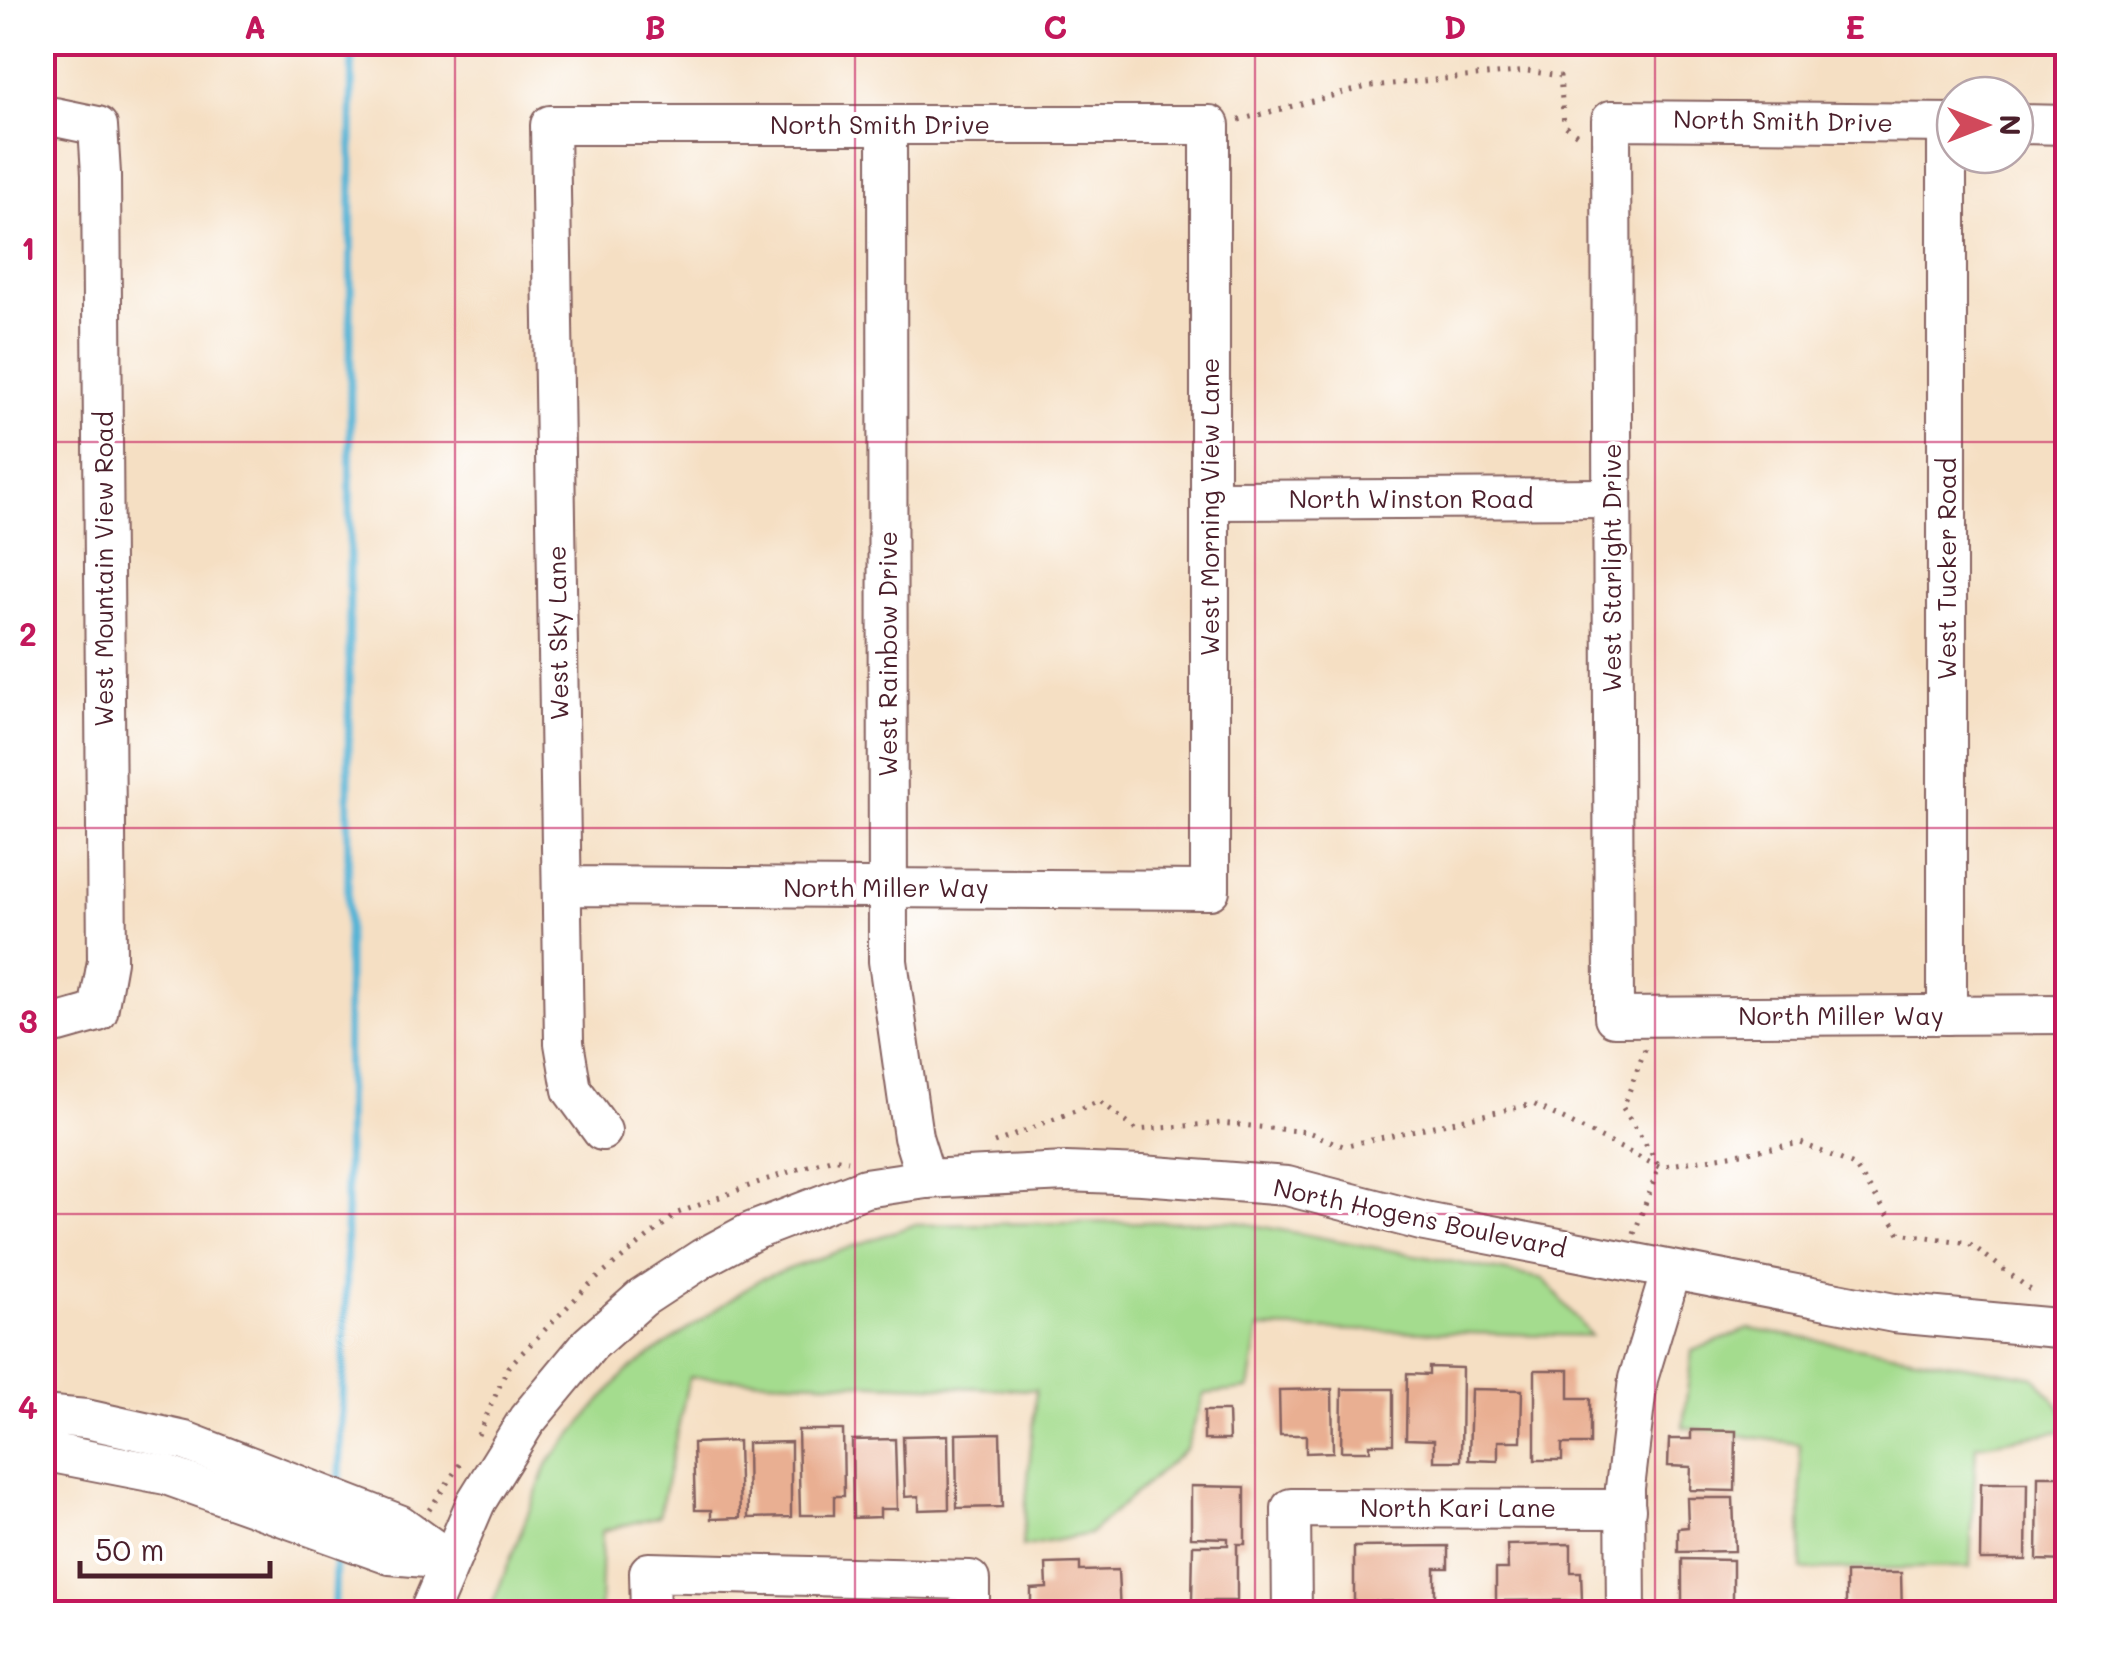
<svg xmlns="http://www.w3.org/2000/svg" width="2110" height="1656" font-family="Mali,sans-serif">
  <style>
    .green { fill: #a4dc8e; stroke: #777e5c; stroke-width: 2.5 }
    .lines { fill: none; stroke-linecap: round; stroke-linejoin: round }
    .stream { stroke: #56b4d5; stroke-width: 8 }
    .building { fill: #e9af92 }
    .minor-casing { stroke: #866260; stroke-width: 42 }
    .path { stroke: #866260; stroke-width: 5; stroke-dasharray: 2.5 8; stroke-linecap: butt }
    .minor { stroke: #fff; stroke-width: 38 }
    .grid { fill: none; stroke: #c2185b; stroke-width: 2.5; stroke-opacity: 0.55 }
    .labels { text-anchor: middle; stroke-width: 8; stroke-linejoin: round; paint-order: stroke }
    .street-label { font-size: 25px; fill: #4a1f2b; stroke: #fff }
    .neatline { fill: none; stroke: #c2185b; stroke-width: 4 }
    .grid-label { font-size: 32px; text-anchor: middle; font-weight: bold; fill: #c2185b }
  </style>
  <rect width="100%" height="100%" fill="#fff"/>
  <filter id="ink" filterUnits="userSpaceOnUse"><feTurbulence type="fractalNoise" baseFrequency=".01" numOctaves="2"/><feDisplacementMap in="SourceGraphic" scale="20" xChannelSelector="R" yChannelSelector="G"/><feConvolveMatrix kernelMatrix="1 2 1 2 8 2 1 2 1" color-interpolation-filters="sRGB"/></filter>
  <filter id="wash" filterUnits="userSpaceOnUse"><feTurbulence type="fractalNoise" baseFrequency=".0048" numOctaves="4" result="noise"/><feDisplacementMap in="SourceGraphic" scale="40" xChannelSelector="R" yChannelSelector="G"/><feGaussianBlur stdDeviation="2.25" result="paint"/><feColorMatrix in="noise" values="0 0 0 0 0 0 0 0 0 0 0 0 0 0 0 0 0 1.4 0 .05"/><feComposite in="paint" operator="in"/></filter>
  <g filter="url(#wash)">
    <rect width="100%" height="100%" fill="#f5dfc3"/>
    <!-- green -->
    <g class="green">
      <polygon points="1232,1221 1544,1279 1591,1336 1259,1328 1249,1389 1204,1394 1186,1449 1089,1534 1022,1547 1036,1390 689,1377 659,1516 602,1531 600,1613 489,1613 548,1463 625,1373 760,1279 913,1225"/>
      <polygon points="1749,1329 2035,1377 2068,1417 2067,1430 1976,1445 1970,1567 1802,1570 1800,1444 1683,1427 1692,1351"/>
    </g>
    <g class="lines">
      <!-- stream -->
      <g class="stream">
        <polyline points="339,1489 346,1300 352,42"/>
        <polyline points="334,1614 336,1548"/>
      </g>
    </g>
    <g id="blocks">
      <!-- building -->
      <g class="building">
        <polygon points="1429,1367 1462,1368 1461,1461 1434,1461 1434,1440 1406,1439 1407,1374 1429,1375"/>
        <polygon points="1535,1370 1569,1370 1569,1398 1590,1398 1590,1444 1562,1444 1562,1460 1535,1460"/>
        <polygon points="1332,1389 1333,1452 1306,1453 1306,1435 1280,1435 1279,1390"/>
        <polygon points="1342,1389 1393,1389 1393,1444 1370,1444 1370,1451 1341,1451"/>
        <polygon points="1471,1389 1522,1390 1521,1441 1498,1441 1498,1461 1469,1460"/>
        <polygon points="1204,1411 1228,1411 1229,1440 1204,1440"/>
        <polygon points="798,1430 843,1430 844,1496 834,1496 834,1515 800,1515"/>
        <polygon points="1691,1430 1736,1431 1735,1491 1690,1490 1691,1467 1668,1466 1669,1439 1691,1439"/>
        <polygon points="1000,1433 1002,1507 957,1508 956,1434"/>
        <polygon points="948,1435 949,1509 919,1510 919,1496 905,1497 903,1436"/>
        <polygon points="895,1439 897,1509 880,1509 880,1517 853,1518 852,1440"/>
        <polygon points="738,1441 740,1518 711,1519 711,1510 695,1510 693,1443"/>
        <polygon points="791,1442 791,1517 748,1518 747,1443"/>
        <polygon points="2038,1476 2067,1476 2068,1561 2037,1560"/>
        <polygon points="1981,1483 2027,1483 2026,1560 1980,1560"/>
        <polygon points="1191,1486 1245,1487 1245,1544 1237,1544 1237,1601 1192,1601 1193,1545 1228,1545 1228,1538 1191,1537"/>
        <polygon points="1687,1498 1733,1498 1735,1551 1678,1552 1678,1528 1688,1527"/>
        <polygon points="1571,1544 1571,1572 1581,1572 1582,1600 1496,1601 1496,1569 1508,1569 1507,1545"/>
        <polygon points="1448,1546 1448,1568 1435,1568 1435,1601 1354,1602 1354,1547"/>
        <polygon points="1682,1559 1733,1560 1733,1614 1682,1614"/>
        <polygon points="1080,1563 1080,1571 1118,1570 1120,1614 1031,1614 1031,1589 1047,1588 1046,1564"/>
        <polygon points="1846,1573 1901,1573 1902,1614 1846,1614"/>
        <polygon points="1565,1601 1566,1614 1523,1614 1523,1603"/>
        <polygon points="1406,1605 1406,1614 1352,1614 1352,1606"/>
        <rect x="698" y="1606" width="85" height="8"/>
        <polygon points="925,1606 925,1614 844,1614 844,1607"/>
      </g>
    </g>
  </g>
  <g filter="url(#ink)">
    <use href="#blocks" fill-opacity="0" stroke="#866260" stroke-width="2.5"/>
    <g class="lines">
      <defs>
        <g id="minor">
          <polyline points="42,117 55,117 98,126 101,174 107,961 98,1012 59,1023 42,1023"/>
          <polyline points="1947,123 1947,1015"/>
          <polyline points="1955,123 1611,120 1614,1017 2068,1014"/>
          <polyline points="2015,124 2068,125"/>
          <polyline points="887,125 888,961 913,1137 926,1179"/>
          <polyline points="1210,500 1612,498"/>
          <polyline points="562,886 1210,890 1210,125 550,125 564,1043 572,1090 602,1131"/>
          <polyline points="42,1415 86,1419 185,1441 399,1524 449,1560"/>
          <polyline points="42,1451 166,1475 390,1555 449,1560"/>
          <polyline points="428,1614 476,1502 527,1420 590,1344 642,1298 703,1258 753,1231 865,1188 926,1179 1066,1172 1142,1175 1287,1186 1425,1222 1894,1313 2068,1329"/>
          <polyline points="650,1614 649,1572 970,1580 970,1614"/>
          <polyline points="1292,1614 1291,1508 1626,1509"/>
          <polyline points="1626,1614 1625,1488 1638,1379 1671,1270"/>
        </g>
      </defs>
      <!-- minor casing -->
      <use href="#minor" class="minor-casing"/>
      <!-- path -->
      <g class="path">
        <polyline points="1239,120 1371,86 1527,71 1560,76 1564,125 1579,136"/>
        <polyline points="1645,1049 1623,1108 1658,1164"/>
        <polyline points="994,1143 1100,1101 1136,1130 1221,1123 1308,1132 1343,1146 1533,1104 1659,1167 1801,1143 1854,1165 1900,1233 1969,1243 2036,1294"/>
        <polyline points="1634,1234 1659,1167"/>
        <polyline points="478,1435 508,1367 590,1284 678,1213 762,1181 833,1158 848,1161"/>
        <polyline points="429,1510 462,1461"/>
      </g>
      <!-- minor -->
      <use href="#minor" class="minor"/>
    </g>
  </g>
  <!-- grid -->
  <path class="grid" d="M455,42v1572M855,42v1572M1255,42v1572M1655,42v1572M42,442h2026M42,828h2026M42,1214h2026"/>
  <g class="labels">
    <!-- street labels -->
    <g class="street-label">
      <text transform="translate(1783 121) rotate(1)" y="9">North Smith Drive</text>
      <text x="880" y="134">North Smith Drive</text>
      <text x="1411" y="508">North Winston Road</text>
      <text transform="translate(1210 507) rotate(-90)" y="9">West Morning View Lane</text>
      <text transform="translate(1612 568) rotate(-90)" y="9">West Starlight Drive</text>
      <text transform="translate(104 569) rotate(-90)" y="9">West Mountain View Road</text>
      <text transform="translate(1947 569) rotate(-90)" y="9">West Tucker Road</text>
      <text transform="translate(558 633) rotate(-91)" y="9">West Sky Lane</text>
      <text transform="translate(888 654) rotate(-90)" y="9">West Rainbow Drive</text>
      <text x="886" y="897">North Miller Way</text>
      <text x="1841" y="1025">North Miller Way</text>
      <text transform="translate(1420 1218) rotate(12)" y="9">North Hogens Boulevard</text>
      <text x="1458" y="1517">North Kari Lane</text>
    </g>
  </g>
  <!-- margin -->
  <rect width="2110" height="1656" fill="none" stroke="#fff" stroke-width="110"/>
  <!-- north arrow -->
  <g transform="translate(1985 125) rotate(90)"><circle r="48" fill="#ffffff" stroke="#b7a5aa" stroke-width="2.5"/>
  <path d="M0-8L18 38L0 25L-18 38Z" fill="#d1495b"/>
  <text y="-15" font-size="28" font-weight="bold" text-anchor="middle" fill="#4a1f2b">N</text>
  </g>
  <!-- scale -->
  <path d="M80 1561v15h190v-15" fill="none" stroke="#4a1f2b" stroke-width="5"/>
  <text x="95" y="1561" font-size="30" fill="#4a1f2b" stroke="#ffffff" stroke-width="8" paint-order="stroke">50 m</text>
  <rect x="55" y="55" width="2000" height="1546" class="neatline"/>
  <g class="grid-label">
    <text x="255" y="39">A</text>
    <text x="655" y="39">B</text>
    <text x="1055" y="39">C</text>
    <text x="1455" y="39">D</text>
    <text x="1855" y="39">E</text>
    <text x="28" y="260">1</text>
    <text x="28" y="646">2</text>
    <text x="28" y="1033">3</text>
    <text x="28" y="1419">4</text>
  </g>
</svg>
